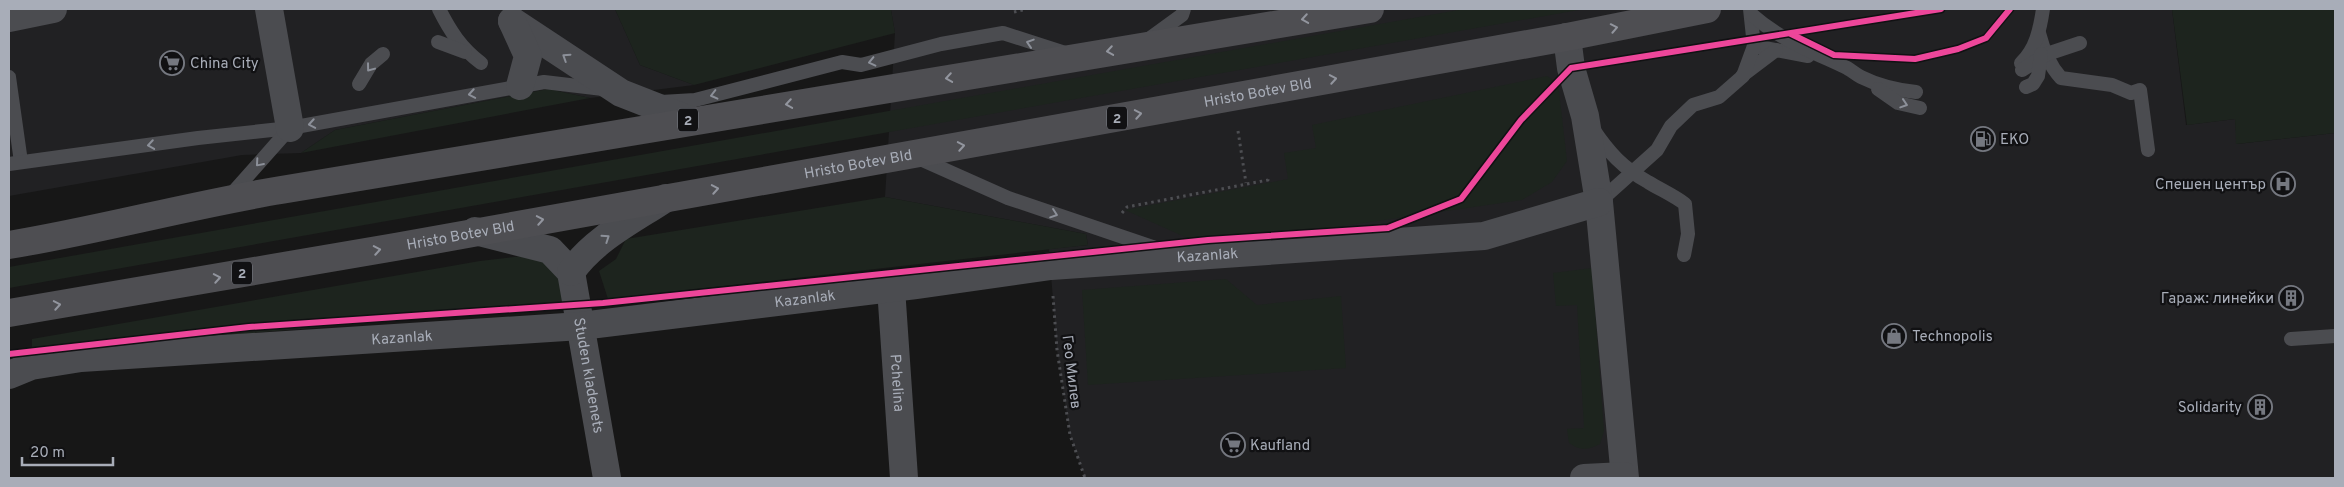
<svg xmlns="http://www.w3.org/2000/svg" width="2344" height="487" font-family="Overpass,sans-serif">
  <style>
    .built { fill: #212123 }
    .green { fill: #1d241e }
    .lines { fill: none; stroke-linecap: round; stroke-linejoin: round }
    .path { stroke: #4d4e52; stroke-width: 3; stroke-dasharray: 2.5 4; stroke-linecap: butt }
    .service { stroke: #4b4c50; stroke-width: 14 }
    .minor { stroke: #4b4c50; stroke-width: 28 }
    .trunk { stroke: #4e4e52; stroke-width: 28 }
    .cycleway-casing { stroke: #111113; stroke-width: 9 }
    .cycleway { stroke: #ed469a; stroke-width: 6 }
    .oneway { stroke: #92959e }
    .oneway2 { stroke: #8c9099 }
    .labels { text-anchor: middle; stroke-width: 4.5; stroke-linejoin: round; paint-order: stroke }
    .shield { fill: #111113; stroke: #7b7e86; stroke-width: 1 }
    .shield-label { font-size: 14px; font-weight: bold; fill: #a8adb8 }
    .poi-label { font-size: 15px; fill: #a8adb8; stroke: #111113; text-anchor: start }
    .street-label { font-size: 15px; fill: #a8adb8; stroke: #111113 }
  </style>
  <rect width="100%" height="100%" fill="#171717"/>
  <!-- built -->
  <g class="built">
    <polygon points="9,9 615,9 640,65 694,85 590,98 548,89 335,130 301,153 242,155 9,196"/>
    <polygon points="896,9 2172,9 2186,125 2235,119 2237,144 2335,133 2335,478 1085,478 1070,435 1057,350 1049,249 1088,245 1086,234 885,197 895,33 891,10"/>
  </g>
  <!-- green -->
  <g class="green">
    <polygon points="615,9 896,9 891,10 895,33 694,85 640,65"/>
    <polygon points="1464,9 1584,9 9,288 9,267"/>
    <polygon points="2172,9 2335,9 2335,133 2236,144 2235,119 2187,125"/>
    <polygon points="1547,76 1558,83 1567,161 1552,182 1522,200 1205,246 1125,210 1288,179 1284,153 1316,148 1312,125"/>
    <polygon points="548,89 590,98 301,153 335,130"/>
    <polygon points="885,197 1086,234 1088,245 608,299 599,271 616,259 626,239"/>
    <polygon points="530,255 564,270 570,307 32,351 32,339 480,261"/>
    <path d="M1592,268l12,163 -4,13c-12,6 -20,7 -31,-1l-2,-14 17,-1 -7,-123 -21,1 -3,-33z"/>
    <polygon points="1226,279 1257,305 1341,296 1346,368 1088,385 1082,290"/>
  </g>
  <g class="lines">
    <!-- path -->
    <g class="path">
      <polyline points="1014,12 1023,10"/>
      <polyline points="1238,131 1246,183"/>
      <polyline points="1122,213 1127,207 1268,180 1268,177"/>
      <polyline points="1053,296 1057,350 1070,435 1085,478"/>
    </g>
    <!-- service -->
    <g class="service">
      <path d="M439,9c11,22 22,39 42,54"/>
      <polyline points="1750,9 1754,46 1808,56"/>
      <path d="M1751,14c28,25 60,37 94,53 5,2 10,7 16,10 18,9 36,13 55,15"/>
      <path d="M2039,33c4,16 11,33 22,45l51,7 19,8 9,-3 8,60"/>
      <polyline points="1149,39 1182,15 1184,9"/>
      <polyline points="438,42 465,52"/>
      <path d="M2021,63c15,-14 19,-34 22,-54"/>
      <polyline points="2022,70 2047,54 2080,43"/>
      <polyline points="1743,75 1776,50"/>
      <polyline points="9,77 21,162"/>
      <polyline points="359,84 371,64 383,54"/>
      <polyline points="2026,87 2033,84 2038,76 2041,54"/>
      <polyline points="1878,89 1898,103 1920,108"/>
      <polyline points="661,102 695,100 842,62 861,65 941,44 1003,33 1065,53"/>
      <path d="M1593,129c16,24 30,39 55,53 13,8 25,13 37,22l3,30 -4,21"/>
      <polyline points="916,157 1008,198 1167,252"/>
      <polyline points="9,164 198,138 290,128 544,82 603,89"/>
      <polyline points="229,197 290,128"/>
      <polyline points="1599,202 1657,150 1671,126 1693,105 1719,97 1743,76 1754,46"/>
      <polyline points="2291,339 2335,336"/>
    </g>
    <!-- minor -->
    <g class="minor">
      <polyline points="269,9 290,128"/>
      <polyline points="9,18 53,9"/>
      <polyline points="512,21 621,93 690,120"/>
      <polyline points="512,21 528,56 520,86"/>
      <polyline points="1567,37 1571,68 1585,116 1599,202 1625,478"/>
      <polyline points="475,231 550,250 571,272"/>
      <path id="s1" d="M571,272l36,206"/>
      <path d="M571,272c23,-33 62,-52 95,-74"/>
      <path id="s2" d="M891,288l13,190"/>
      <path id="s3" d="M9,375l22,-9 50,-8 500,-32 335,-41 135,-19 433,-30 115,-34"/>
      <polyline points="1584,478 1624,476"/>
    </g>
    <!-- trunk -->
    <g class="trunk">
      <path d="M9,245c91,-15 181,-40 272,-55 363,-62 726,-122 1089,-181"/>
      <path id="s4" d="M9,313l386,-66 1172,-210 140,-28"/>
    </g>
    <defs>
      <g id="cycleway">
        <polyline points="1791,34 1834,55 1915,59 1958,49 1986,38 2010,9"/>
        <polyline points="9,354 249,327 603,303 1208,240 1388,228 1461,199 1521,120 1571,68 1941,9"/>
      </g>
    </defs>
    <!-- cycleway casing -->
    <use href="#cycleway" class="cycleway-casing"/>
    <!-- cycleway -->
    <use href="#cycleway" class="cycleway"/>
  </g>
  <!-- one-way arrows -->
  <defs><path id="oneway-chevron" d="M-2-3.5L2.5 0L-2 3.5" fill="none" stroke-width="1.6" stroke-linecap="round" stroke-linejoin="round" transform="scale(1.25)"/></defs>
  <g class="oneway">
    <use href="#oneway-chevron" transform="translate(1305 19) rotate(171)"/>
    <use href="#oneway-chevron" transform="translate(1614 28) rotate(-11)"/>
    <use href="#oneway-chevron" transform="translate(1110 51) rotate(171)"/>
    <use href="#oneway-chevron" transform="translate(949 78) rotate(171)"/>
    <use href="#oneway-chevron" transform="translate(1333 79) rotate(-10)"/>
    <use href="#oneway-chevron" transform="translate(789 104) rotate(171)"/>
    <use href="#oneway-chevron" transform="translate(1138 114) rotate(-10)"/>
    <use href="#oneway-chevron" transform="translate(961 146) rotate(-10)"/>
    <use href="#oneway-chevron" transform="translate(715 189) rotate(-10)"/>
    <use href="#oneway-chevron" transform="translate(540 220) rotate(-10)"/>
    <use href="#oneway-chevron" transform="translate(377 250) rotate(-10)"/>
    <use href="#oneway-chevron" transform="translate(217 278) rotate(-10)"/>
    <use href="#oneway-chevron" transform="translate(57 305) rotate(-10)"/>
  </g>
  <g class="oneway2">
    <use href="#oneway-chevron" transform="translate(1030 43) rotate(-162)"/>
    <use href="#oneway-chevron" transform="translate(566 57) rotate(-147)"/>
    <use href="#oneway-chevron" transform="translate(872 62) rotate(167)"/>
    <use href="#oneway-chevron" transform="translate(370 68) rotate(127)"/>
    <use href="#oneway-chevron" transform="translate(472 94) rotate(170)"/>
    <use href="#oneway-chevron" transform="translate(714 95) rotate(166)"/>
    <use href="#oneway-chevron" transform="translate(1904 104) rotate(18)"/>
    <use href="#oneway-chevron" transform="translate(312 124) rotate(170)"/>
    <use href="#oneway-chevron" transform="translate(151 145) rotate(171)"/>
    <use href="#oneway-chevron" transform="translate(259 163) rotate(131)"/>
    <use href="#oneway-chevron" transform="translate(1054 214) rotate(19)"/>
    <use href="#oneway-chevron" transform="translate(606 238) rotate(-34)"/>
  </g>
  <!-- icons -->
  <defs>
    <symbol id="supermarket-ring" viewBox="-11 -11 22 22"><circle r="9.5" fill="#111113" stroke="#757880" stroke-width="1.5"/><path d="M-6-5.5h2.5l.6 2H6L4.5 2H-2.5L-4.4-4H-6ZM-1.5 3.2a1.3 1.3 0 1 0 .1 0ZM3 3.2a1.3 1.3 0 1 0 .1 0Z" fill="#757880"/></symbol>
    <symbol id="fuel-ring" viewBox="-11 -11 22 22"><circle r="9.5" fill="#111113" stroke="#757880" stroke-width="1.5"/><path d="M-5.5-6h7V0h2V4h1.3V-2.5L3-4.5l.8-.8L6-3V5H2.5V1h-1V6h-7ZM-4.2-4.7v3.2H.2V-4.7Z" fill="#757880"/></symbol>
    <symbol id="hospital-ring" viewBox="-11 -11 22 22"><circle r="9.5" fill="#111113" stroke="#757880" stroke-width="1.5"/><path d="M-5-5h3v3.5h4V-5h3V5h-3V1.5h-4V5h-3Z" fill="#757880"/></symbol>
    <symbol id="building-ring" viewBox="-11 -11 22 22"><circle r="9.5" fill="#111113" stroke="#757880" stroke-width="1.5"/><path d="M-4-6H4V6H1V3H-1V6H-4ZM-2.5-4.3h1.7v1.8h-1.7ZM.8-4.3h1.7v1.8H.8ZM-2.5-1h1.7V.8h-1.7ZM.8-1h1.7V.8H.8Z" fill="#757880"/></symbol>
    <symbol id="shop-ring" viewBox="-11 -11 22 22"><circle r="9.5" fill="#111113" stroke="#757880" stroke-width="1.5"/><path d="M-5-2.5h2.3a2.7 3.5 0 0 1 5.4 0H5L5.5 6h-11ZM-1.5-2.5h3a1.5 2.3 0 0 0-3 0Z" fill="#757880"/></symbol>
  </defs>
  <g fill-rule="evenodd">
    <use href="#supermarket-ring" x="158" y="49" width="28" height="28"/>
    <use href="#fuel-ring" x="1969" y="125" width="28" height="28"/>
    <use href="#hospital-ring" x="2269" y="170" width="28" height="28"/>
    <use href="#building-ring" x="2277" y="284" width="28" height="28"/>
    <use href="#shop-ring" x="1880" y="322" width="28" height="28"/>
    <use href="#building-ring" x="2246" y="393" width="28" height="28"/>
    <use href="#supermarket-ring" x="1219" y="431" width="28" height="28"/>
  </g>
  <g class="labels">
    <!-- shield labels -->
    <g class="shield">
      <rect x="1107" y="106.5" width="20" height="23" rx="4"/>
      <rect x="678" y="108.5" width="20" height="23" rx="4"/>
      <rect x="232" y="261.5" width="20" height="23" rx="4"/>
    </g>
    <g class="shield-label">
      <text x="1117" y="123">2</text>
      <text x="688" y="125">2</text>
      <text x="242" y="278">2</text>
    </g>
    <!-- poi labels -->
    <g class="poi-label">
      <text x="190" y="68">China City</text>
      <text x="2000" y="144">EKO</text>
      <text x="2266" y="189" text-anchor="end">Спешен център</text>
      <text x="2274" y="303" text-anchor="end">Гараж: линейки</text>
      <text x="1912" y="341">Technopolis</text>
      <text x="2242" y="412" text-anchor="end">Solidarity</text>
      <text x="1250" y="450">Kaufland</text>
    </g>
    <!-- street labels -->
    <g class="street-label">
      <text dy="5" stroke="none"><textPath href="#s4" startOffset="1268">Hristo Botev Bld</textPath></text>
      <text dy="5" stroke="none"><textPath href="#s4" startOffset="862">Hristo Botev Bld</textPath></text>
      <text dy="5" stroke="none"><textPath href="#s4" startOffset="458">Hristo Botev Bld</textPath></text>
      <text dy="5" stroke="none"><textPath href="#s3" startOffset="1206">Kazanlak</textPath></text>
      <text dy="5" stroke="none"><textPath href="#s3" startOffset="801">Kazanlak</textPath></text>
      <text dy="5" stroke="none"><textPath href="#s3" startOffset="396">Kazanlak</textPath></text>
      <text transform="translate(1072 372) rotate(83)" y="5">Гео Милев</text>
      <text dy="5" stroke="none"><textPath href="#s1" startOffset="105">Studen kladenets</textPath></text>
      <text dy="5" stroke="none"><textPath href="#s2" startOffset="95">Pchelina</textPath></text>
    </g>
  </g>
  <!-- border -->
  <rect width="2344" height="487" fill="none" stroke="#a8adb8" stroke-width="20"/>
  <!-- scale -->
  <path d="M22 457v8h91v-8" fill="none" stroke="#a8adb8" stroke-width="2.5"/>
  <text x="30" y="457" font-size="15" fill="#a8adb8" stroke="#111113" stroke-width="4" paint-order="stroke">20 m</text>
</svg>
